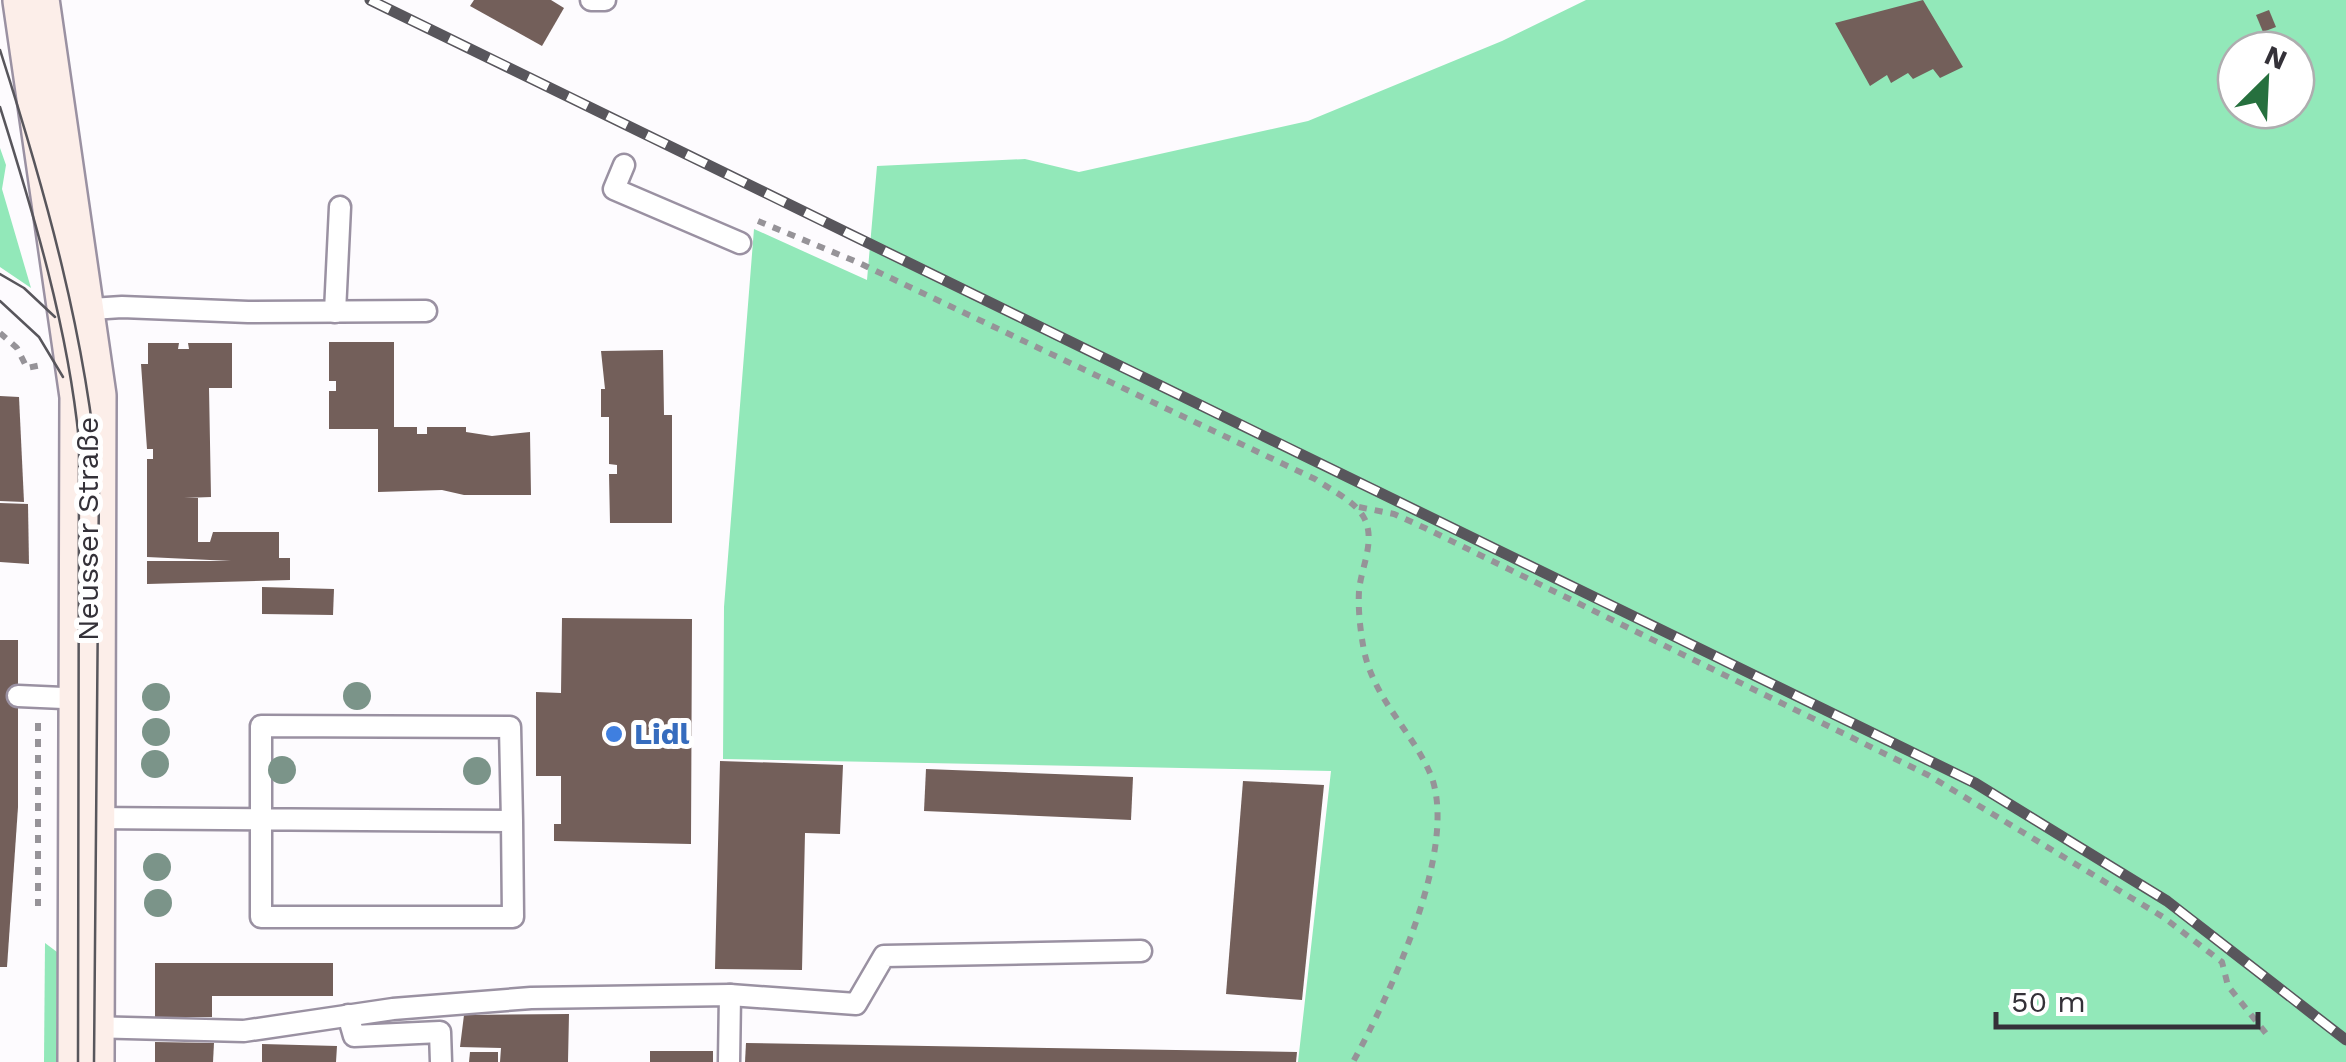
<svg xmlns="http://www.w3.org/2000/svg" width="2346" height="1062" font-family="'Work Sans',sans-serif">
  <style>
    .green { fill: #92e8b9; fill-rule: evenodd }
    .building { fill: #735f5a }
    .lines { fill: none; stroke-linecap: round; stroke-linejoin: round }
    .service-casing { stroke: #9a91a2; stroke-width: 25 }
    .secondary-casing { stroke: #9a91a2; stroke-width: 60 }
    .path { stroke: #969398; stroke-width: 6; stroke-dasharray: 8 8; stroke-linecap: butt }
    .service { stroke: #fff; stroke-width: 20 }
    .secondary { stroke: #fceee9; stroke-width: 55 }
    .tram { stroke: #58565c; stroke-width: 2.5 }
    .rail-casing { stroke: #58565c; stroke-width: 11 }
    .rail { stroke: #fff; stroke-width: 8; stroke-dasharray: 22; stroke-linecap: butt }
    .tree { fill: #7b9489 }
    .shop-dot { fill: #3f7fe0; stroke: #fff; stroke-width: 4 }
    .labels { text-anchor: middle; stroke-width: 10; stroke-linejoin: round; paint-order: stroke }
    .street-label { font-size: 30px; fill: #343138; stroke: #fff }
    .shop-label { font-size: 30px; font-weight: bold; fill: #366cbe; stroke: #fff; text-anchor: start }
  </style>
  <rect width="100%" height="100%" fill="#fdfbfe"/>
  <!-- green -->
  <g class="green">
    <path d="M1586,0h760v1062h-1048l33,-291 -608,-12 1,-152 30,-378 113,51 10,-114 148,-7 54,13 229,-51 194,-80zM2236,50h60v60h-60z"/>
    <polygon points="0,148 6,165 2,189 31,288 0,267"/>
    <polygon points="45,943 57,952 56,1062 44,1062"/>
  </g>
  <!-- building -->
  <g class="building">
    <polygon points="474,0 551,0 564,8 542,46 470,6"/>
    <polygon points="1923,0 1963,67 1940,78 1933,69 1913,79 1908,73 1891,83 1887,75 1870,86 1835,23"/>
    <polygon points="2269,10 2276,27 2263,32 2256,15"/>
    <polygon points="329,342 394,342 394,427 417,427 417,434 427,434 427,427 466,427 466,432 492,436 530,432 531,495 464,495 442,490 378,492 378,429 329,429 329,391 336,391 336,381 329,381"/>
    <polygon points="148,343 179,343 178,349 189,349 188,343 232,343 232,388 209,388 211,497 184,498 198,498 198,542 210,542 213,532 279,532 279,558 290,558 290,580 147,584 147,561 231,561 147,557 147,459 153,459 153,449 147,449 141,364 148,364"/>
    <polygon points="663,350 664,415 672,415 672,523 610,523 609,474 617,474 617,465 609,464 609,417 601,417 601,389 605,389 601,351"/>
    <polygon points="0,396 19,397 24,502 0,501"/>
    <polygon points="0,503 28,504 29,564 0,562"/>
    <polygon points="262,587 334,589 333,615 262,614"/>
    <polygon points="562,618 692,619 691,844 554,841 554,824 561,824 561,776 536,776 536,692 561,693"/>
    <polygon points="0,640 18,640 18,807 7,967 0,967"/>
    <polygon points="720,761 843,765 840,834 805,833 802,970 715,969"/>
    <polygon points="926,769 1133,777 1131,820 924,811"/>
    <polygon points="1243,781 1324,785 1302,1000 1226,994"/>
    <polygon points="155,963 333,963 333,996 212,996 212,1017 155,1017"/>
    <polygon points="569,1014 568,1062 500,1062 501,1048 460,1047 464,1015"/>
    <polygon points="155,1042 214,1043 213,1062 155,1062"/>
    <polygon points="746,1043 1297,1052 1296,1062 745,1062"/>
    <polygon points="262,1044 337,1046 336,1062 262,1062"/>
    <rect x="650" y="1051" width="63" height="11"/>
    <polygon points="470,1052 498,1052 498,1062 469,1062"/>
  </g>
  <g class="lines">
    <defs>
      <g id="service">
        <polyline points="591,0 605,0"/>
        <polyline points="624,165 614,189 740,243"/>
        <polyline points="76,310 122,307 248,312 426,311"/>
        <polyline points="335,312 340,207"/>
        <polyline points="18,696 86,699"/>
        <polyline points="89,818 512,821 510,727 261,726 261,917 513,917 512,821"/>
        <polyline points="348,1015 354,1036 440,1032 441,1062"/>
        <polyline points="88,1027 244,1031 393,1009 531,998 730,995 856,1004 884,956 1141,951"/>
        <polyline points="729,1062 730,995"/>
      </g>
      <polyline id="secondary" points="31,0 88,396 86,1062"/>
    </defs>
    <!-- service casing -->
    <use href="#service" class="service-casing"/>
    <!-- secondary casing -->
    <use href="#secondary" class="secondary-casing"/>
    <!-- path -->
    <g class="path">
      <path d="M758,221l99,41 458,217c16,11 38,21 48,37 14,23 -2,51 -4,75 -1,17 1,37 4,54 8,51 47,83 67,128 31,73 -41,223 -77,289"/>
      <polyline points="0,333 17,348 27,368 41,365"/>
      <polyline points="1359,507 1394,514 1425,528 1928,775 2163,917 2222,962 2228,986 2268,1036"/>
      <polyline points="38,723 38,906"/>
    </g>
    <!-- service -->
    <use href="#service" class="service"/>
    <!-- secondary -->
    <use href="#secondary" class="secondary"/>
    <!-- tram -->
    <g class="tram">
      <path d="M0,50c46,144 86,286 99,436l-5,576"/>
      <path d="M0,107c34,108 68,221 79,334l-1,621"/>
      <polyline points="0,274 24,288 55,317"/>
      <polyline points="0,301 39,337 63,377"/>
    </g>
    <defs>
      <polyline id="rail" points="370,0 1975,783 2167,901 2346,1040"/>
    </defs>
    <!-- rail casing -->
    <use href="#rail" class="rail-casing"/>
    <!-- rail -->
    <use href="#rail" class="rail"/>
  </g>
  <!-- trees -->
  <g class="tree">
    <circle cx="357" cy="696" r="14"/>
    <circle cx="156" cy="697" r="14"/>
    <circle cx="156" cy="732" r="14"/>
    <circle cx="155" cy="764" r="14"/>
    <circle cx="282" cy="770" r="14"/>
    <circle cx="477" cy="771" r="14"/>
    <circle cx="157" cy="867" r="14"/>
    <circle cx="158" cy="903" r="14"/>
  </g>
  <!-- markers -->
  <circle class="shop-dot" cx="614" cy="734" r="10"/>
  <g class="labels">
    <!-- street labels -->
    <g class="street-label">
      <text transform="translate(88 529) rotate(-90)" y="10">Neusser Straße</text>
    </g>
    <!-- shop labels -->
    <g class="shop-label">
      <text x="634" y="744">Lidl</text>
    </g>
  </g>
  <!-- north arrow -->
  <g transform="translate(2266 80) rotate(24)"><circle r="48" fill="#ffffff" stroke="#aeadaf" stroke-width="2.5"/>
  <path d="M0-8L18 38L0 25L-18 38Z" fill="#26703e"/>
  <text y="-15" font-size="28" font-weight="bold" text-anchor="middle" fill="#343138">N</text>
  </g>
  <!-- scale -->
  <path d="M1996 1012v15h262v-15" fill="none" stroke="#343138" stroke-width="5"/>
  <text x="2011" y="1012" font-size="30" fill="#343138" stroke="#ffffff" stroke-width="8" paint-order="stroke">50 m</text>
</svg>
